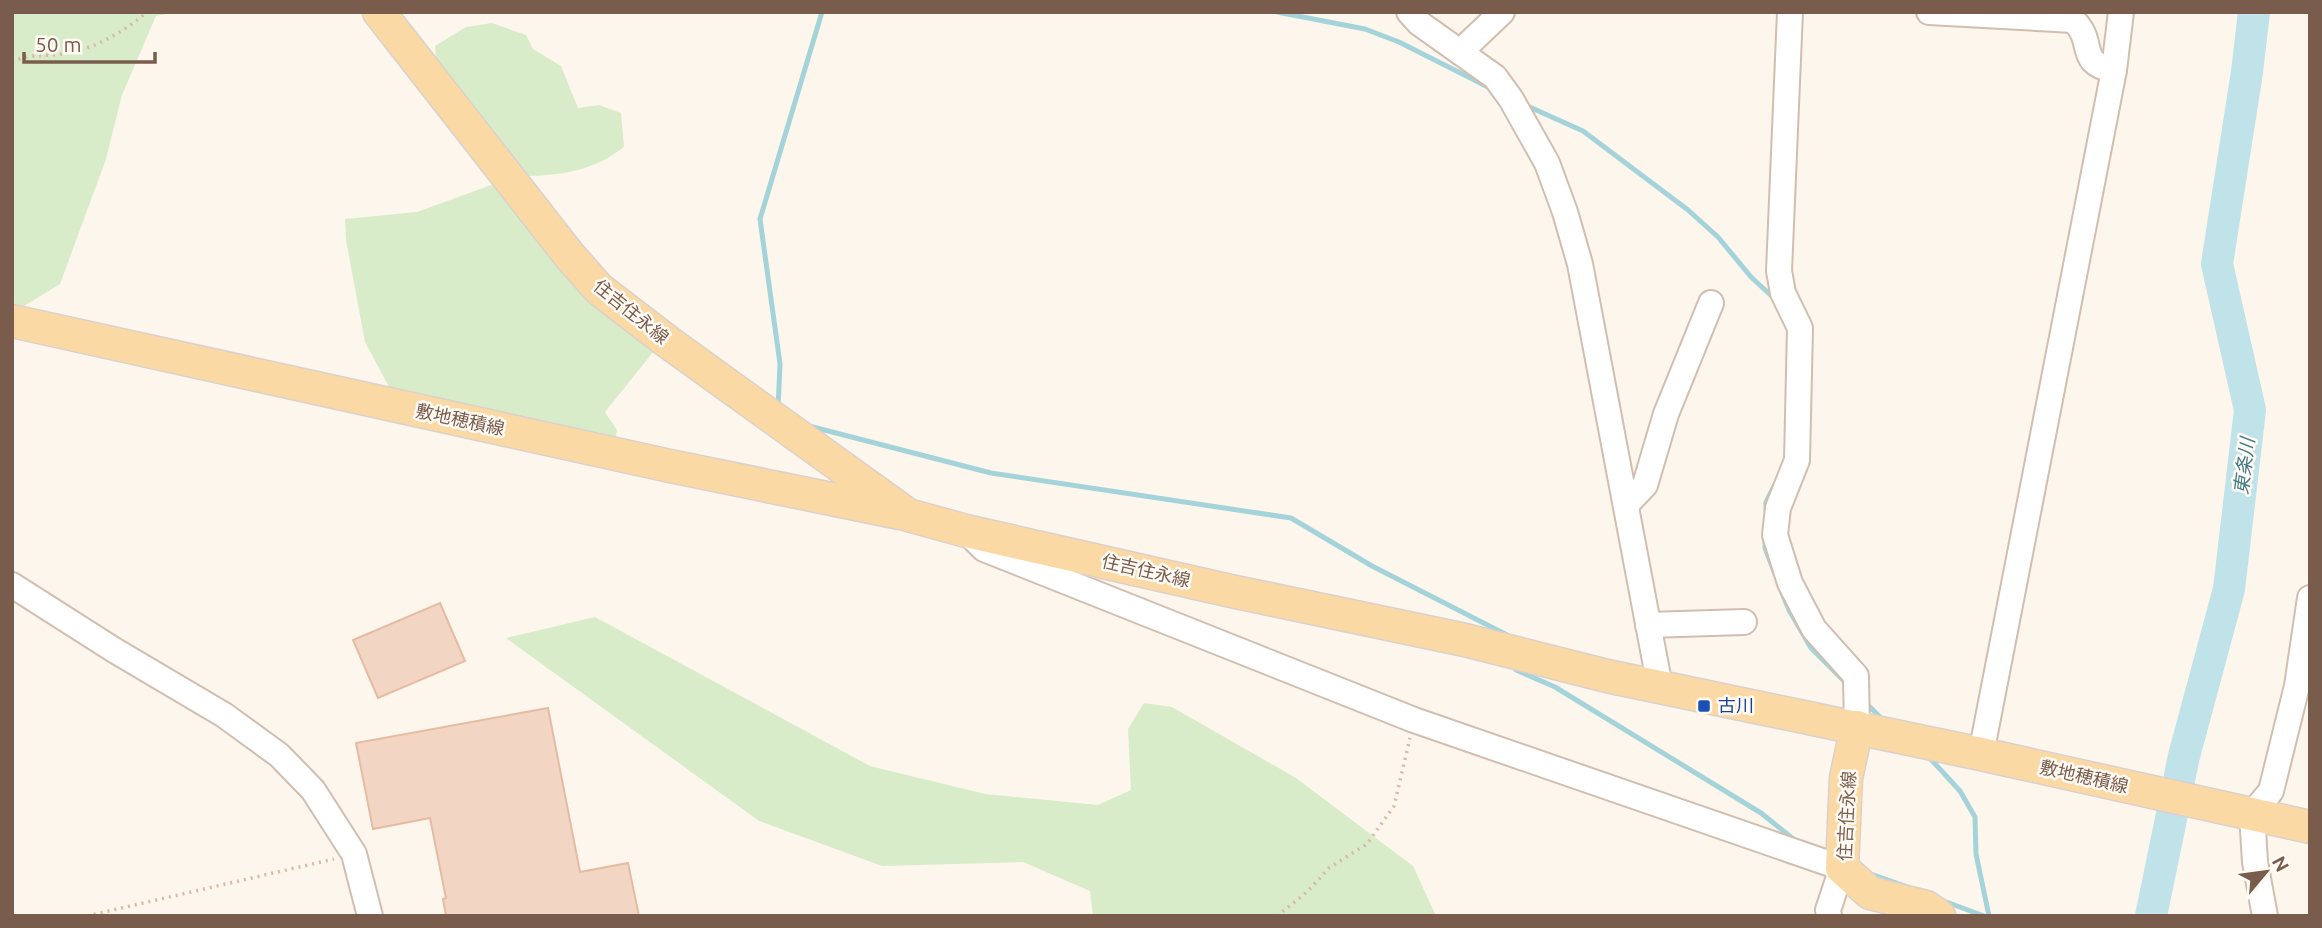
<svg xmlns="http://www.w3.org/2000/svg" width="2322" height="928" font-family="Ubuntu,'Noto Sans JP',sans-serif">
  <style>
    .green { fill: #d8ecc9 }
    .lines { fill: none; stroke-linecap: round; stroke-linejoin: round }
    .stream { stroke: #a5d3da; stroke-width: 5 }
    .river { stroke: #bfe3e8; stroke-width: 32 }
    .building { fill: #f3d5c3; stroke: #e6bba3; stroke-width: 2 }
    .minor-casing { stroke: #d1beb0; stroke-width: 28 }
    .major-casing { stroke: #dad1cd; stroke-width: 35 }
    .path { stroke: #d9b8a5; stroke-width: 3.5; stroke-dasharray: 2 5; stroke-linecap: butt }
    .minor { stroke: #fff; stroke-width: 24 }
    .major { stroke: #fbd9a5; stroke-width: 32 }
    .transit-dot { fill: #1a4fb4; stroke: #fffaf3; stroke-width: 2.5 }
    .labels { text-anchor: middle; stroke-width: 5; stroke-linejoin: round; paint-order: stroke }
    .street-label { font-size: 18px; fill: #7a5c4d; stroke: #fffaf3 }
    .transit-label { font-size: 18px; fill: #164399; stroke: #fffaf3; text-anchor: start }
    .water-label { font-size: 19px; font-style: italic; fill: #437c86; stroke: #fffaf3 }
  </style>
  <rect width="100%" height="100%" fill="#fdf6ec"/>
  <!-- green -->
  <g class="green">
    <polygon points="12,12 177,12 156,16 122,95 106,159 60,284 24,306 12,303"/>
    <path d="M492,23l34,12 7,14 28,17 17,42 21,-3 22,8 3,34c-29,23 -60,28 -97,29l-90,-104 -2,-26 31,-19z"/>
    <polygon points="494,184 591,299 654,351 605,412 617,430 615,440 592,437 389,387 365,342 346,240 345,219 417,212"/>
    <polygon points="595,617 870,766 985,794 1098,805 1131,790 1128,729 1144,703 1172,707 1296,778 1413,866 1436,916 1093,916 1090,891 1023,862 882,866 759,821 506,638"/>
  </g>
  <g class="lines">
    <!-- stream -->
    <g class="stream">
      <polyline points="1277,12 1365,29 1399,42 1492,89"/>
      <polyline points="1523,104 1583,131 1688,210 1718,237 1751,277 1776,300"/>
      <polyline points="778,409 780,364 760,219 822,12"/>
      <polyline points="809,426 991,473 1291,518 1372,566 1509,636"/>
      <polyline points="1766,510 1766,502 1774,486"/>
      <polyline points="1765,537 1765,548 1775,574"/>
      <polyline points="1782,593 1789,610 1811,648 1847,684"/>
      <polyline points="1516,670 1555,687 1761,813 1796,841"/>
      <polyline points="1864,701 1884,721"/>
      <polyline points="1927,755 1960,791 1975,817 1976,854 1989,916"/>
      <polyline points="1865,872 1905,886"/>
      <polyline points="1941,900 1984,916"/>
    </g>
    <!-- river -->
    <polyline class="river" points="2151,916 2184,756 2229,589 2250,410 2217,264 2247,72 2254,12"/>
  </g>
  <!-- building -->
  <g class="building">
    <polygon points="440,603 465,661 378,698 353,640"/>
    <polygon points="548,708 580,872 628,863 639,916 446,916 443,899 446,898 430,818 373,829 356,743"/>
  </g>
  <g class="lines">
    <defs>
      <g id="minor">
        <polyline points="1409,12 1419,23 1495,77 1511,99 1547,163 1565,212 1580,264 1660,687"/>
        <polyline points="1790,12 1779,271 1783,293 1800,328 1797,460 1778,508 1775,535 1790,583 1814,629 1856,676 1857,727"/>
        <path d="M1929,12l144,8c24,22 2,43 41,50"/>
        <polyline points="1460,52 1502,12"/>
        <polyline points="1626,505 1645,485 1666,414 1711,303"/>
        <polyline points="969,534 984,549 1414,720 1842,868 1828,910 1829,916"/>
        <polyline points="12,585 114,650 224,715 279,755 313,790 354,854 370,916"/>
        <polyline points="1648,625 1744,622"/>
        <polyline points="1981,754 2114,70 2121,12"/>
        <polyline points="2265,916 2255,862 2252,814 2271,791 2297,686 2310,598"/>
      </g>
      <g id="major">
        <polyline points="379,12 569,255 599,289 668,342 908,515 966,531 1231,591 1465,640 1607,676 1981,754 2310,827"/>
        <polyline points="12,321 670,466 900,513"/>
        <polyline points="1857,727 1846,778 1842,868 1870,893 1926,907 1939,916"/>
      </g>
    </defs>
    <!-- minor casing -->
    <use href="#minor" class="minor-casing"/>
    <!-- major casing -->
    <use href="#major" class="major-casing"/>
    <!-- path -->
    <g class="path">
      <path d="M12,62c18,-9 37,-5 55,-9 28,-4 59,-23 80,-41"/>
      <polyline points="87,916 334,859"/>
      <polyline points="1277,916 1307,892 1329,868 1367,844 1394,806 1410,738"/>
    </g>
    <!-- minor -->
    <use href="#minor" class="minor"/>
    <!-- major -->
    <use href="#major" class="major"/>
  </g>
  <!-- markers -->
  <rect class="transit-dot" x="1697" y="699" width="14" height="14" rx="3.5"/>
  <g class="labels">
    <!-- street labels -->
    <g class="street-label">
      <text transform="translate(631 312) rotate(39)" y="6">住吉住永線</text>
      <text transform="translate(460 420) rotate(12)" y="6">敷地穂積線</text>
      <text transform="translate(1146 571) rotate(13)" y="6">住吉住永線</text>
      <text transform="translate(2084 777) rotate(13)" y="6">敷地穂積線</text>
      <text transform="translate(1847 816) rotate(-87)" y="6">住吉住永線</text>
    </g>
    <!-- transit labels -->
    <g class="transit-label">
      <text x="1718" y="712">古川</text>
    </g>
    <!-- water labels -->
    <g class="water-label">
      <text transform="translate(2244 466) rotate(-83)" y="7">東条川</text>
    </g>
  </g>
  <!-- border -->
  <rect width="2322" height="928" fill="none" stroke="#7a5c4d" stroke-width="28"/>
  <!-- north arrow -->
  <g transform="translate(2266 872) rotate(61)" stroke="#fffaf3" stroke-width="5" paint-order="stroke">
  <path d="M0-5L12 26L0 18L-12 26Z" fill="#7a5c4d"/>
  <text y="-10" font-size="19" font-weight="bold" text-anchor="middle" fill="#7a5c4d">N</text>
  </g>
  <!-- scale -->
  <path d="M24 52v10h131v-10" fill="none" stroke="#7a5c4d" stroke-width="3.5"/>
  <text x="35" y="52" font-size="21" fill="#7a5c4d" stroke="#fffaf3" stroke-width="5" paint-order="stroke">50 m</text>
</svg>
